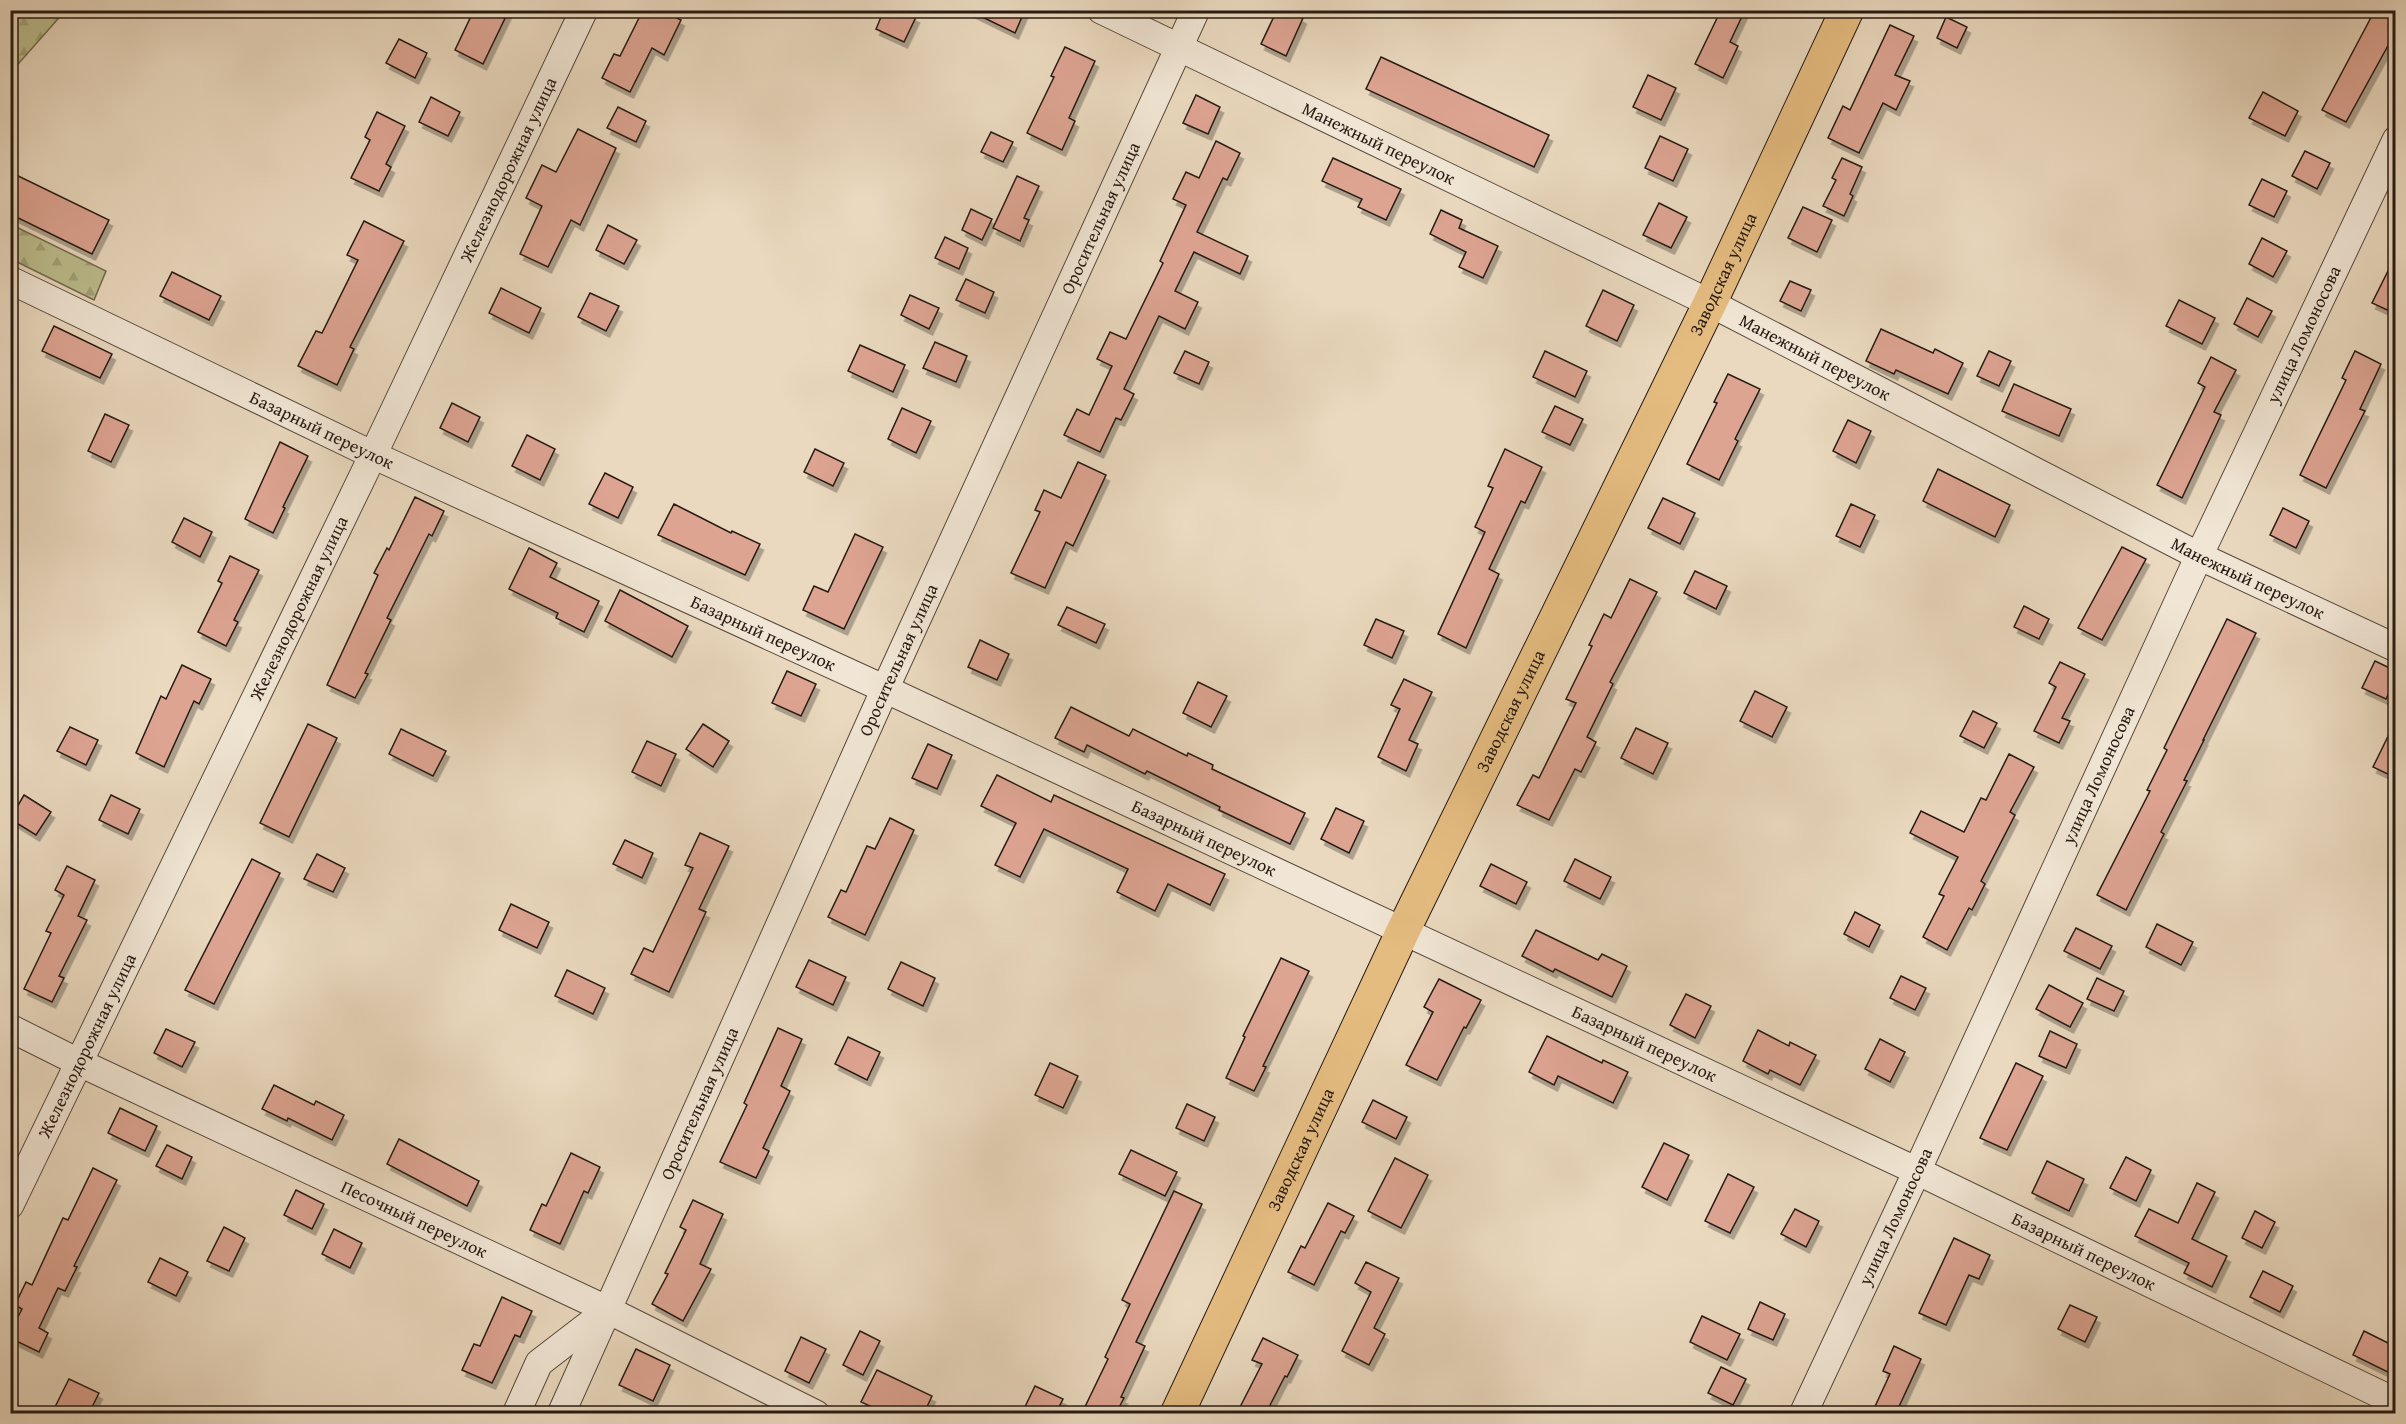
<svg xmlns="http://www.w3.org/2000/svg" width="2406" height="1424" font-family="'Gentium Book Plus',serif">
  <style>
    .forest { fill: url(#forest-firs); stroke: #726c50; stroke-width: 1.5 }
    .building { fill: #dda492; stroke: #271a12; stroke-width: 1.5; filter: url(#shadow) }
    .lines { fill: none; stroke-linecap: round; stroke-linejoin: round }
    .minor-casing { stroke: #584a3d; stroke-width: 29 }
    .major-casing { stroke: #271a12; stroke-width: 35 }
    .minor { stroke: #f1e6d5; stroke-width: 27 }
    .major { stroke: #e5bc80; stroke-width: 33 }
    .labels { text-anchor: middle; stroke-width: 6; stroke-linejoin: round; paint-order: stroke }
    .street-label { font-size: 18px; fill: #271a12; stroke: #f1e6d5 }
  </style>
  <defs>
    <pattern id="forest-firs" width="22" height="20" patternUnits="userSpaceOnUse" patternTransform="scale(1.5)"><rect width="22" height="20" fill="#bdbe8e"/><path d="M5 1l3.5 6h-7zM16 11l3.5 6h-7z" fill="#a2a379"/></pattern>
    <filter id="shadow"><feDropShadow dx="3.5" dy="6" stdDeviation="0" flood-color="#0004"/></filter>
  </defs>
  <rect width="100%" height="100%" fill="#ead9bf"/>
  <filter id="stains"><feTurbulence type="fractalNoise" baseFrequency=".00333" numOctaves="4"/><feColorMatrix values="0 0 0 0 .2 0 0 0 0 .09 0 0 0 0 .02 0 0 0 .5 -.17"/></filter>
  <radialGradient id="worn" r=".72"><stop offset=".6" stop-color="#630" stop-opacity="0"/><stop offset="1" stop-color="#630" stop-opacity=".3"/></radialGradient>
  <!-- forest -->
  <g class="forest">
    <polygon points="11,10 65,11 11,72 10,11"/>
    <polygon points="10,224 106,271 94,300 11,259"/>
  </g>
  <!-- building -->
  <g class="building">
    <polygon points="474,10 509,10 483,64 455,50"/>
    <polygon points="643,10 662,10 681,20 664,55 652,48 630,92 602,78 614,54 620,56"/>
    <polygon points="884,10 903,10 916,17 904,42 876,29"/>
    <polygon points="968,10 1025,10 1015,33"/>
    <polygon points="1277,10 1287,10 1303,18 1286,56 1261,44"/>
    <polygon points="1721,10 1745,10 1730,42 1738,46 1723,78 1695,64"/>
    <polygon points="2375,10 2396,10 2396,31 2346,122 2322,110"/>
    <polygon points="1946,17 1967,27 1957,48 1937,38"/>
    <polygon points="1890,25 1914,36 1895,75 1910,81 1896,110 1883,103 1859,153 1828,138 1843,106 1850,110"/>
    <polygon points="399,39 427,53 415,78 386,63"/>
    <polygon points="1065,47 1095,61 1069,118 1075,121 1062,150 1027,133 1054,77 1051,76"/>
    <polygon points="1381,57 1549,135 1534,167 1366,89"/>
    <polygon points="1648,75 1676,88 1661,120 1633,107"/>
    <polygon points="2263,92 2298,111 2285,136 2249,118"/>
    <polygon points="1196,95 1220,107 1208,134 1183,123"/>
    <polygon points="431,97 460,112 448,136 419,122"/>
    <polygon points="618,107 646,121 636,142 607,128"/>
    <polygon points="377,112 405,126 386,164 391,167 379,191 351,178 370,140 365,137"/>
    <polygon points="578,129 616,148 580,225 571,220 548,267 520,254 542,206 526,198 542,165 556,172"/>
    <polygon points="991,132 1013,142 1003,162 981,152"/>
    <polygon points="1660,136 1688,149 1673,181 1645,168"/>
    <polygon points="1216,141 1240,153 1227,180 1223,178 1197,232 1248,256 1240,274 1194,252 1175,291 1198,302 1185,329 1159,316 1124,389 1134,394 1121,420 1116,418 1100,452 1064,435 1077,409 1089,415 1112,366 1097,359 1110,332 1126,339 1163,263 1160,261 1186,205 1173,199 1186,172 1199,178"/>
    <polygon points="2305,151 2330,163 2317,189 2292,176"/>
    <polygon points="1333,158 1401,189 1386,220 1358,207 1362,199 1322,181"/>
    <polygon points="1842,158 1862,167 1850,194 1853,196 1844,216 1823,206 1836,180 1832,178"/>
    <polygon points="10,172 109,220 92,254 10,214"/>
    <polygon points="1017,176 1039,186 1024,218 1029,220 1020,241 993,228"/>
    <polygon points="2262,179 2287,191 2274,217 2249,205"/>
    <polygon points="1659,203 1687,217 1671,248 1643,235"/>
    <polygon points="1803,207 1832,220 1817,252 1788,238"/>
    <polygon points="971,209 992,219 982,240 962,230"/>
    <polygon points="1441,210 1462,220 1459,228 1498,246 1483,278 1459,267 1466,252 1430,234"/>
    <polygon points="364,221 404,241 350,347 354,349 337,385 298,366 316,331 322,333 358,260 347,255"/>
    <polygon points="608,225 637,240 624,264 596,250"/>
    <polygon points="945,237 968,248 959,269 935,258"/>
    <polygon points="2262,238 2287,251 2273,277 2249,264"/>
    <polygon points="2396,255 2396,314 2372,303"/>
    <polygon points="172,272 221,296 209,320 160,296"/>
    <polygon points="966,279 994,292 985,313 956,300"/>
    <polygon points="1790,281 1811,290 1801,311 1780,301"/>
    <polygon points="501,288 541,308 529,333 489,313"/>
    <polygon points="1603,290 1634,305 1617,341 1586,326"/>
    <polygon points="590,293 619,306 606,331 578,317"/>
    <polygon points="910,295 939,308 929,329 901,315"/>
    <polygon points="2247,298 2272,311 2258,337 2234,324"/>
    <polygon points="2179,300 2215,318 2202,344 2166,326"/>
    <polygon points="54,326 112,354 100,378 42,351"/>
    <polygon points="1881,329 1933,353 1935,349 1963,363 1948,394 1896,370 1894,374 1866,361"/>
    <polygon points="935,342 967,356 956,382 923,368"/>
    <polygon points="860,345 905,365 893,392 848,371"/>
    <polygon points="1185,351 1209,362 1199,384 1174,373"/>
    <polygon points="1545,351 1587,371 1575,397 1533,377"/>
    <polygon points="1989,351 2011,361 1999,386 1977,376"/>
    <polygon points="2355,351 2381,364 2360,409 2365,411 2326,488 2300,475 2346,380 2342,378"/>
    <polygon points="2211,357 2236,370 2214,412 2221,415 2182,498 2157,485 2205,387 2198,383"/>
    <polygon points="1728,374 1760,389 1735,439 1738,441 1719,480 1687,464 1717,403 1714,402"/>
    <polygon points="2014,384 2071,409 2059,436 2002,411"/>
    <polygon points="452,403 480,417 468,442 440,428"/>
    <polygon points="1555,406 1583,419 1570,445 1542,432"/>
    <polygon points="902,408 931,421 916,453 888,439"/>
    <polygon points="105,414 129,425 111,462 88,451"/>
    <polygon points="1848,420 1871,431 1856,463 1833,451"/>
    <polygon points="527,435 555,449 540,480 512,466"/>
    <polygon points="280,442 308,456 283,507 285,508 273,533 245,519"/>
    <polygon points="815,449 844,463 833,486 804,472"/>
    <polygon points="1505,449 1542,467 1525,503 1521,501 1489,569 1499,574 1466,648 1438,634 1485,532 1475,527 1493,488 1488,486"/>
    <polygon points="1078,462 1106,475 1073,546 1066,542 1045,588 1011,573 1040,512 1035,510 1044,490 1061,498"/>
    <polygon points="1938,469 2010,505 1995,537 1923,501"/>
    <polygon points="605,473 633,487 618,518 589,504"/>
    <polygon points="415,497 444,511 432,536 429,534 387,618 391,620 365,673 368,674 355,698 327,685 378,575 374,573 387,548 389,550"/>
    <polygon points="1663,498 1695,513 1680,544 1648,528"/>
    <polygon points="674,504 731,533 732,531 760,544 745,575 658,535"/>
    <polygon points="1851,504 1875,515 1860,547 1836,536"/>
    <polygon points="2283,508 2309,521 2296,548 2270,535"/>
    <polygon points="184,518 212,532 200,557 172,542"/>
    <polygon points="855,534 883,547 844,629 803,610 814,586 828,592"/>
    <polygon points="2122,547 2146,559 2102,640 2078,628"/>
    <polygon points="529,548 557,563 550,577 599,601 584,632 556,618 558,613 509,589"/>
    <polygon points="230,556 259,570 234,620 238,622 226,646 198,632 222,583 218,581"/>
    <polygon points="1695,571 1727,586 1716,609 1684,593"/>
    <polygon points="1630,579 1657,592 1610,682 1613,684 1587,737 1596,742 1581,772 1575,769 1549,820 1517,805 1533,775 1539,778 1576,703 1566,699 1592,646 1589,645 1604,614 1611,618"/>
    <polygon points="620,590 688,626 672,657 605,621"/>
    <polygon points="2024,606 2049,619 2039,639 2014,627"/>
    <polygon points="1067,607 1105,624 1096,643 1058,625"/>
    <polygon points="1376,619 1404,631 1392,658 1364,645"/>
    <polygon points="2227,619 2256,633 2203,740 2204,740 2184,780 2187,781 2161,832 2164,834 2126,910 2097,895 2150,791 2147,790 2167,750 2164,748"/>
    <polygon points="980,640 1009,654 997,680 968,667"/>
    <polygon points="2375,661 2396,671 2396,678 2386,699 2362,688"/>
    <polygon points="2060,662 2085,674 2062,718 2070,721 2059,743 2034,731 2056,687 2049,683"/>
    <polygon points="182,665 211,679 199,704 194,701 164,767 136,753 161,696 166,699"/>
    <polygon points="787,671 816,684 801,716 772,703"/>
    <polygon points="1404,679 1432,692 1409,740 1418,744 1406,771 1378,757 1400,709 1391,705"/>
    <polygon points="1198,682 1227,696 1211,727 1183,713"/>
    <polygon points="1755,691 1787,707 1772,737 1740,721"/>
    <polygon points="1071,707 1129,736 1133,729 1187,756 1188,753 1213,765 1212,769 1305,813 1290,844 1219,810 1220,807 1147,771 1145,774 1087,745 1084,752 1055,738"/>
    <polygon points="1973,711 1997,723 1984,748 1960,736"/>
    <polygon points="2396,720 2396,778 2373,767"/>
    <polygon points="308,724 337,738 289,837 260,823"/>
    <polygon points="703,724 729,741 713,767 686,749"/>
    <polygon points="70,727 98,740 86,765 57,751"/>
    <polygon points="1636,728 1668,743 1653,774 1621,758"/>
    <polygon points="401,729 446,751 433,776 389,754"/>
    <polygon points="647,741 676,754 661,786 632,772"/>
    <polygon points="928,744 952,755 937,789 912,778"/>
    <polygon points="2009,754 2034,767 2010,812 2015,815 1981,881 1985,884 1972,910 1969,908 1947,950 1923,937 1944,896 1939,894 1958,857 1910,833 1921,811 1964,832 1981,798 1986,800"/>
    <polygon points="997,775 1051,802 1054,795 1225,874 1210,905 1168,884 1155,911 1117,892 1128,869 1044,829 1020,877 995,865 1016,823 981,806"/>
    <polygon points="24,795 51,812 36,835 10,819"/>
    <polygon points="111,795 140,809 128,834 99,820"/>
    <polygon points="1336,808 1364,821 1349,853 1321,839"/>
    <polygon points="890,818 914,830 865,935 828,917 841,890 846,892 867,846 875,849"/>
    <polygon points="700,833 729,846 699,909 706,912 669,992 631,974 644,948 653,952 693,868 685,865"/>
    <polygon points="625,840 653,853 642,878 613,864"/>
    <polygon points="317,854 345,868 333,892 304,879"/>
    <polygon points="252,859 280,873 214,1004 185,990"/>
    <polygon points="1575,859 1611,877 1600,899 1564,881"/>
    <polygon points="1491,864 1527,882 1516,904 1480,886"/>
    <polygon points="67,866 95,880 78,916 87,920 59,976 64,978 52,1002 24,989 51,933 46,931 64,895 55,890"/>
    <polygon points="511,904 549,922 537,948 499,930"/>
    <polygon points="1855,912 1880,925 1869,947 1844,934"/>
    <polygon points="2157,924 2193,942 2181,965 2146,947"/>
    <polygon points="2076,928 2112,946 2100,969 2064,951"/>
    <polygon points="1536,930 1598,960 1602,954 1627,966 1612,997 1555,969 1553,972 1522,956"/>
    <polygon points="1281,958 1309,971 1263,1066 1266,1067 1254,1091 1226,1078 1245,1037 1243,1036"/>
    <polygon points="809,960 846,977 833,1005 796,987"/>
    <polygon points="901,962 935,978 923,1006 888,989"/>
    <polygon points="567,970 605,988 593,1014 555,996"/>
    <polygon points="1901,976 1926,988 1915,1010 1890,998"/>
    <polygon points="2097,978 2124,991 2114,1011 2087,999"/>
    <polygon points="1439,979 1481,1000 1466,1028 1464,1027 1437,1080 1406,1065 1433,1012 1424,1007"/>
    <polygon points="2049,985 2083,1003 2070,1027 2036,1009"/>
    <polygon points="1686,994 1711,1006 1695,1038 1670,1025"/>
    <polygon points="778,1028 802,1039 781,1086 790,1091 763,1148 769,1151 756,1178 720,1162 747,1105 744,1103"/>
    <polygon points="166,1029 195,1042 182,1067 154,1053"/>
    <polygon points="1758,1030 1789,1046 1790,1042 1816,1055 1800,1085 1770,1070 1768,1074 1743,1061"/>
    <polygon points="2050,1031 2077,1044 2066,1068 2039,1056"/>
    <polygon points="1547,1036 1602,1063 1603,1060 1628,1072 1613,1103 1558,1076 1554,1085 1529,1072"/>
    <polygon points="848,1037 880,1052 867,1080 835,1064"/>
    <polygon points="1880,1039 1905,1052 1890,1082 1865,1069"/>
    <polygon points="1050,1063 1078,1076 1063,1108 1035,1095"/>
    <polygon points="2016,1063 2043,1076 2007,1150 1980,1138"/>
    <polygon points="274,1085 314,1105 316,1101 344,1115 332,1140 288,1118 287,1121 262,1109"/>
    <polygon points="1373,1100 1407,1117 1396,1139 1362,1122"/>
    <polygon points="1187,1104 1215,1117 1204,1141 1176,1128"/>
    <polygon points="120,1108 157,1126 145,1151 108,1133"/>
    <polygon points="399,1139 479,1181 467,1206 387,1164"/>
    <polygon points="1664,1143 1689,1155 1667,1200 1642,1187"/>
    <polygon points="167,1145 192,1157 182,1179 156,1166"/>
    <polygon points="1131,1150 1177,1172 1165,1196 1119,1174"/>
    <polygon points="571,1153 600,1167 588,1193 584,1191 560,1244 530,1230 542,1204 546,1206"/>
    <polygon points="2126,1157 2151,1170 2136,1201 2110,1188"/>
    <polygon points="1395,1158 1428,1175 1401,1228 1368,1211"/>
    <polygon points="2047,1161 2084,1179 2069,1211 2032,1193"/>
    <polygon points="93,1168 117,1180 74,1266 77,1267 65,1291 58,1288 39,1328 48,1333 39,1352 10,1338 10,1332 22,1309 15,1305 26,1282 32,1285 63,1218 68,1220"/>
    <polygon points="1728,1174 1754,1187 1730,1233 1705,1221"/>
    <polygon points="2197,1183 2215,1192 2192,1239 2227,1256 2212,1287 2184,1273 2189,1263 2135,1236 2149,1209 2178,1223"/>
    <polygon points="296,1190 324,1204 312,1229 284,1215"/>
    <polygon points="1174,1191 1202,1204 1136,1342 1145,1346 1121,1397 1124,1398 1116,1413 1082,1413 1108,1359 1105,1357 1130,1304 1122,1300"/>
    <polygon points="693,1200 723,1214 700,1264 711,1269 683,1321 652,1304 668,1274 665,1273 686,1230 680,1227"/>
    <polygon points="1328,1203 1354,1216 1345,1233 1341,1231 1314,1285 1288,1272 1301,1246 1305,1248"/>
    <polygon points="1795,1209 1819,1221 1806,1247 1781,1234"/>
    <polygon points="2255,1211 2275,1222 2262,1248 2242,1238"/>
    <polygon points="224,1227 245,1238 229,1271 207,1261"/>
    <polygon points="334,1229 362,1243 350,1268 322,1254"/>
    <polygon points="1954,1238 1990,1255 1979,1279 1969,1275 1946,1325 1919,1313"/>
    <polygon points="160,1258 188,1272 176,1296 148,1282"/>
    <polygon points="1366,1262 1399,1278 1374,1328 1385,1334 1369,1365 1342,1351 1371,1292 1355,1283"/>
    <polygon points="2263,1271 2293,1286 2280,1312 2250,1297"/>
    <polygon points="502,1297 532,1311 520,1337 515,1335 492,1383 462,1370 474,1344 480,1346"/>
    <polygon points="1760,1302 1785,1314 1773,1340 1748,1329"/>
    <polygon points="2070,1305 2097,1317 2085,1342 2058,1329"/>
    <polygon points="1702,1316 1740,1334 1727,1360 1690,1342"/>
    <polygon points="860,1331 880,1341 863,1375 843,1365"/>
    <polygon points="2364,1331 2396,1347 2396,1376 2353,1355"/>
    <polygon points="801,1337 826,1349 809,1383 785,1371"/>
    <polygon points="1263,1338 1298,1355 1287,1377 1285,1376 1266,1413 1237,1413 1262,1364 1252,1360"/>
    <polygon points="1894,1346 1921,1359 1896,1413 1872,1413 1890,1374 1883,1371"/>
    <polygon points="636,1349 670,1365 653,1401 619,1385"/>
    <polygon points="1721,1367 1746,1379 1733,1405 1708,1393"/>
    <polygon points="877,1370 932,1396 924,1413 885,1413 861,1402"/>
    <polygon points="69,1379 99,1393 89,1413 52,1413"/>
    <polygon points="1035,1386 1063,1399 1056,1413 1022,1413"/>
  </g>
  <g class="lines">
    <defs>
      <g id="minor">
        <path id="s1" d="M1101,10l609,293 489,253 197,92"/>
        <path id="s2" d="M10,280l363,175 512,234 1032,482 479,231"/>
        <path id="s3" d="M10,1028l68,34 530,248 208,104"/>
        <path id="s4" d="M10,1205l363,-750 211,-445"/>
        <polyline points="516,1414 539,1363 604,1313"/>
        <path id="s5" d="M561,1414l324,-725 311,-679"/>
        <path id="s6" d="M1803,1414l114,-243 282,-615 197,-416"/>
      </g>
      <g id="major">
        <path id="s7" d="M1177,1414l226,-483 307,-628 137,-293"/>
      </g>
    </defs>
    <!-- minor casing -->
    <use href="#minor" class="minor-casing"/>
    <!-- major casing -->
    <use href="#major" class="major-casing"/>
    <!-- minor -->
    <use href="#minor" class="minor"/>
    <!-- major -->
    <use href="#major" class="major"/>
  </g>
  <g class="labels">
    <!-- street labels -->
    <g class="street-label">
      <text dy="6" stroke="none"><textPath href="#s1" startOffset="308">Манежный переулок</textPath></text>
      <text dy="6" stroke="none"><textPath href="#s4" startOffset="1149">Железнодорожная улица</textPath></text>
      <text dy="6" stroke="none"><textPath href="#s5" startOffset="1312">Оросительная улица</textPath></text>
      <text dy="6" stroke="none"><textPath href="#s7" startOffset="1264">Заводская улица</textPath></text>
      <text dy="6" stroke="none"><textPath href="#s6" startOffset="1190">улица Ломоносова</textPath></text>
      <text dy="6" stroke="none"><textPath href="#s1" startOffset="794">Манежный переулок</textPath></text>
      <text dy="6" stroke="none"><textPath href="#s2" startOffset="346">Базарный переулок</textPath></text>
      <text dy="6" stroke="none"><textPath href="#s1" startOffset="1280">Манежный переулок</textPath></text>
      <text dy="6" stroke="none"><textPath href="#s4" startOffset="663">Железнодорожная улица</textPath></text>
      <text dy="6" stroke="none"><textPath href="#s2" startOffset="832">Базарный переулок</textPath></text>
      <text dy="6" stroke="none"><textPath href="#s5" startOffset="826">Оросительная улица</textPath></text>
      <text dy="6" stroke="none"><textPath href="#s7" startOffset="778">Заводская улица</textPath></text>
      <text dy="6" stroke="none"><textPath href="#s6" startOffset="704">улица Ломоносова</textPath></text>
      <text dy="6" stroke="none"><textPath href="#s2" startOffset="1318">Базарный переулок</textPath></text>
      <text dy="6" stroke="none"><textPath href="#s2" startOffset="1804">Базарный переулок</textPath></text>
      <text dy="6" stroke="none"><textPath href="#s4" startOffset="177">Железнодорожная улица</textPath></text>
      <text dy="6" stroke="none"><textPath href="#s5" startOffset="340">Оросительная улица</textPath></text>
      <text dy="6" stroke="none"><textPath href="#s7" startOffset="292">Заводская улица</textPath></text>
      <text dy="6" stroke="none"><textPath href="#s6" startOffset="218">улица Ломоносова</textPath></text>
      <text dy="6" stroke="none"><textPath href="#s3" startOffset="447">Песочный переулок</textPath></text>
      <text dy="6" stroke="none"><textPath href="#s2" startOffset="2290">Базарный переулок</textPath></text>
    </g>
  </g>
  <!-- margin -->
  <rect width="2406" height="1424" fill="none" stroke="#ead9bf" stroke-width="36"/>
  <rect x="12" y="12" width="2382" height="1400" fill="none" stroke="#271a12" stroke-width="3"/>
  <rect x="18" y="18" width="2370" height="1388" fill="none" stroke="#271a12" stroke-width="1.5"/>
  <rect width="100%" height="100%" filter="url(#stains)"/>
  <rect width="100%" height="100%" fill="url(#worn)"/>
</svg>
